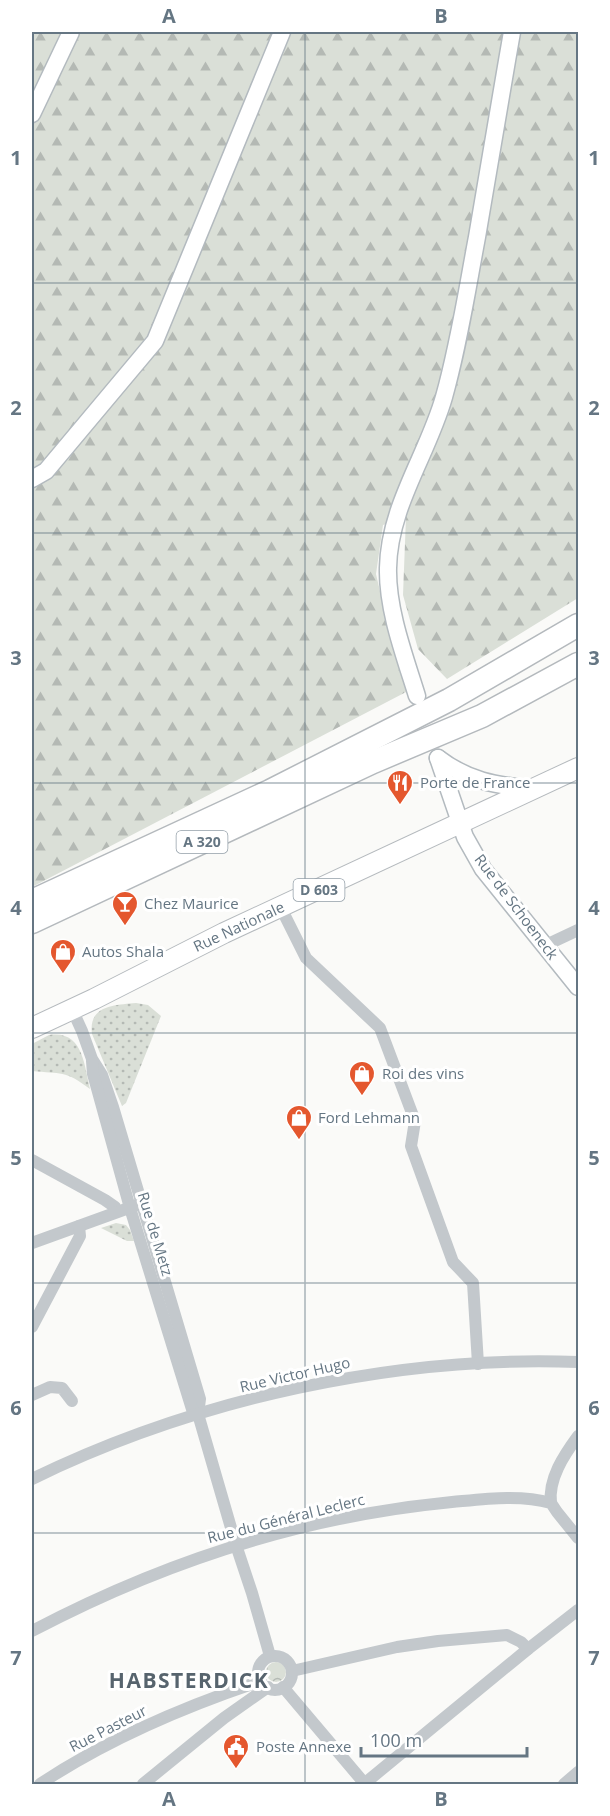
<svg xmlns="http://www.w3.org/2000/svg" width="610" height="1816" font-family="'Open Sans',sans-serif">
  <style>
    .grass { fill: url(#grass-dots) }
    .forest { fill: url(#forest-firs) }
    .park { fill: url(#park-crowns) }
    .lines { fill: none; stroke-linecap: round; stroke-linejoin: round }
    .secondary-casing { stroke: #b3babf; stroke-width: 19 }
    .primary-casing { stroke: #b5babe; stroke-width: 22 }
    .highway-casing { stroke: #b4b9bd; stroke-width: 25 }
    .street { stroke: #c3c8cc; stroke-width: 12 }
    .secondary { stroke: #fff; stroke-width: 16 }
    .primary { stroke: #fff; stroke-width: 20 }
    .highway { stroke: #fff; stroke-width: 22 }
    .grid { fill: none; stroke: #657683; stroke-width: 1.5; stroke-opacity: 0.55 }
    .labels { text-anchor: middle; stroke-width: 6; stroke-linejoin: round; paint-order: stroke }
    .shield { fill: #fff; stroke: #939fa8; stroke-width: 1.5 }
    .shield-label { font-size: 14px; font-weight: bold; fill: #657683 }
    .poi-label { font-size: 15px; fill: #657683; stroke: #fff; text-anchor: start }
    .street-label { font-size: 15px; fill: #657683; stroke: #fff }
    .district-label { font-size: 21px; font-weight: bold; letter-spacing: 1.5px; fill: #57646e; stroke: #fff }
    .neatline { fill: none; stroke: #657683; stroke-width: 2 }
    .grid-label { font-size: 20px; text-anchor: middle; font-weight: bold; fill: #657683 }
  </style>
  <defs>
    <pattern id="grass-dots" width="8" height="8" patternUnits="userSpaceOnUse" patternTransform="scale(1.5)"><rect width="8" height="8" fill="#dadfd7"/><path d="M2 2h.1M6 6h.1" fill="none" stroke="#b4b9b4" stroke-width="1.8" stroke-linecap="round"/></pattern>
    <pattern id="forest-firs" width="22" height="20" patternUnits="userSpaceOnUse" patternTransform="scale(1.5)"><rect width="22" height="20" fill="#dadfd7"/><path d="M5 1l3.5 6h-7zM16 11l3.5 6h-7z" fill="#b4b9b4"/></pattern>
    <pattern id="park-crowns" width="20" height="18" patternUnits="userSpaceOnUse" patternTransform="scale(1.5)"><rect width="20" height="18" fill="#dadfd7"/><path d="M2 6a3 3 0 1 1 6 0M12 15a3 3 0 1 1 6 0" fill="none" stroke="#b4b9b4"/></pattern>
  </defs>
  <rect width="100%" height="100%" fill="#fafaf8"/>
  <!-- grass -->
  <g class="grass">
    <path d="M136,1003l12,2 13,11 -35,87 -4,3 -30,-72c-4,-29 23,-29 44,-31z"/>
    <path d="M49,1035c34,-5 35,29 41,54 -25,-19 -29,-15 -58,-18v-27z"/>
    <polygon points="116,1223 126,1225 130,1230 134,1241 127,1241 101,1228"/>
  </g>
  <!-- forest -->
  <polygon class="forest" points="32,32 578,32 578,598 447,679 418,649 403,595 406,517 383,525 376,574 389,630 408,691 32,887"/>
  <!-- park -->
  <circle class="park" cx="276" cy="1672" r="10"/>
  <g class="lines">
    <defs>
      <g id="secondary">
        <polyline points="32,114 71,32"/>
        <polyline points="32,479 46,471 155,341 282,32"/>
        <path d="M417,696c-12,-39 -30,-86 -29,-128 1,-62 40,-114 56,-171 15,-53 23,-107 33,-160 12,-69 23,-137 35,-205"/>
        <polyline points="438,758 465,837 483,869 578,987"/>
        <path d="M438,758c30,23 57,27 93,31"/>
      </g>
      <polyline id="primary" points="32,1028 94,999 224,933 578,768"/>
      <g id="highway">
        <polyline points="32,901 270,791 449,700 578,625"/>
        <polyline points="32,922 373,762 482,716 578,664"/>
      </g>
    </defs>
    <!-- secondary casing -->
    <use href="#secondary" class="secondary-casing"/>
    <!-- primary casing -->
    <use href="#primary" class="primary-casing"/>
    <!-- highway casing -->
    <use href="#highway" class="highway-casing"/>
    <!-- street -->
    <g class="street">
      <polyline points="281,908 306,958 380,1028 415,1121 411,1146 453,1262 473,1283 478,1364"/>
      <polyline points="544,946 578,930"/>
      <polyline points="72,1009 82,1031 92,1059 102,1075 113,1107 200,1399 198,1414 236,1545 252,1593 270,1656"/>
      <polyline points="92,1061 93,1074 130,1208 191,1406 192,1409 198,1414"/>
      <polyline points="32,1160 105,1200 115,1207 116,1212"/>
      <polyline points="32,1243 137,1205"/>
      <polyline points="32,1327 80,1236 79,1226"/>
      <polyline points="32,1395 50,1387 62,1388 72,1401"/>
      <path d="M32,1479c164,-80 363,-124 546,-117"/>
      <path d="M551,1503c-3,-24 13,-48 27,-67"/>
      <path d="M32,1631c131,-69 272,-115 420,-129 32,-3 68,-8 99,1l6,9 21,26"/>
      <circle cx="275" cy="1673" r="17"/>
      <polyline points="292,1671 397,1647 438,1641 507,1635 521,1642 528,1649"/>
      <polyline points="283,1687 365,1784"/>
      <path d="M40,1784c68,-45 143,-77 221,-103"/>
      <polyline points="143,1784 224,1718 268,1687"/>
      <polyline points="364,1784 528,1649 578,1610"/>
      <polyline points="564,1784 578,1772"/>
    </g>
    <!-- secondary -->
    <use href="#secondary" class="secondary"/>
    <!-- primary -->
    <use href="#primary" class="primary"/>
    <!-- highway -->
    <use href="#highway" class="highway"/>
  </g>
  <!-- grid -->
  <path class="grid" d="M305,32v1752M32,283h546M32,533h546M32,783h546M32,1033h546M32,1283h546M32,1533h546"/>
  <!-- icons -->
  <defs>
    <symbol id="restaurant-pin" viewBox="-11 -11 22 30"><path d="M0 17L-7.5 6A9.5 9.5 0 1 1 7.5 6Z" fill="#e4572e" stroke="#fff"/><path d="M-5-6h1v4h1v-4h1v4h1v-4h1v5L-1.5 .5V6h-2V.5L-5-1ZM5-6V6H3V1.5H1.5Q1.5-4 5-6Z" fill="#fff"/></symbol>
    <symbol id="bar-pin" viewBox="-11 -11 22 30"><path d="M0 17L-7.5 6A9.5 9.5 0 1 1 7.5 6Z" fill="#e4572e" stroke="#fff"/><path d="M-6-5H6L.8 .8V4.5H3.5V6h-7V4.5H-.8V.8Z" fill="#fff"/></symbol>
    <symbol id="shop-pin" viewBox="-11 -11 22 30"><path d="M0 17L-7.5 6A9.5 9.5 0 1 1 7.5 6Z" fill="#e4572e" stroke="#fff"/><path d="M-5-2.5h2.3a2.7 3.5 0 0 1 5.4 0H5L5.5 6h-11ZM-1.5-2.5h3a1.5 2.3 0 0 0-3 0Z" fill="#fff"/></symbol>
    <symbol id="civic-pin" viewBox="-11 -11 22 30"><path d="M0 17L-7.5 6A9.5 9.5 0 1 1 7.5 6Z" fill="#e4572e" stroke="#fff"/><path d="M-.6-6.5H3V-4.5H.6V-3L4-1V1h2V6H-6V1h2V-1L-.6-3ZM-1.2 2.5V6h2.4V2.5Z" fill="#fff"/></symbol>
  </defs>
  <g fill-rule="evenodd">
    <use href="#restaurant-pin" x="385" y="768" width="30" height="40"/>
    <use href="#bar-pin" x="110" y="889" width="30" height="40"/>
    <use href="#shop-pin" x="48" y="937" width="30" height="40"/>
    <use href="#shop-pin" x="347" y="1059" width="30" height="40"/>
    <use href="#shop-pin" x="284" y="1103" width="30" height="40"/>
    <use href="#civic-pin" x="221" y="1732" width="30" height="40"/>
  </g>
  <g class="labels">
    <!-- shield labels -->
    <g class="shield">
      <rect x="176.5" y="831" width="51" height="22" rx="4.5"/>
      <rect x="293.5" y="879" width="51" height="22" rx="4.5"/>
    </g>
    <g class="shield-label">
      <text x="202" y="847">A 320</text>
      <text x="319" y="895">D 603</text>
    </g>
    <!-- poi labels -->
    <g class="poi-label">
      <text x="420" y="788">Porte de France</text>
      <text x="144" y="909">Chez Maurice</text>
      <text x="82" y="957">Autos Shala</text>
      <text x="382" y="1079">Roi des vins</text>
      <text x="318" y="1123">Ford Lehmann</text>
      <text x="256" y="1752">Poste Annexe</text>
    </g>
    <!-- street labels -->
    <g class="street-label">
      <text transform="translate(516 907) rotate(53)" y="5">Rue de Schoeneck</text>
      <text transform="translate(239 927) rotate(-25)" y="5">Rue Nationale</text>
      <text transform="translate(155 1234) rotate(73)" y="5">Rue de Metz</text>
      <text transform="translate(295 1375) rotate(-13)" y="5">Rue Victor Hugo</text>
      <text transform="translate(286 1519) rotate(-14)" y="5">Rue du Général Leclerc</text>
      <text transform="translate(108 1729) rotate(-27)" y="5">Rue Pasteur</text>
    </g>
    <!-- district labels -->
    <g class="district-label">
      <text x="189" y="1688">HABSTERDICK</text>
    </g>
  </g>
  <!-- border -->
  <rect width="610" height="1816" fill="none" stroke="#ffffff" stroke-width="66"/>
  <!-- scale -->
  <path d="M361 1747v9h166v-9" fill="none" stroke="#657683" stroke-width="3"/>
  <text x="370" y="1747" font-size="18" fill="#657683" stroke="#ffffff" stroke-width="4.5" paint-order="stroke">100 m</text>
  <rect x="33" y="33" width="544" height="1750" class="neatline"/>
  <g class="grid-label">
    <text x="169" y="23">A</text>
    <text x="441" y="23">B</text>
    <text x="16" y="165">1</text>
    <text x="594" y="165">1</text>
    <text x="16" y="415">2</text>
    <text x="594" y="415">2</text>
    <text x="16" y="665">3</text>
    <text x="594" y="665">3</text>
    <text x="16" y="915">4</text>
    <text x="594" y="915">4</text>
    <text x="16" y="1165">5</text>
    <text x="594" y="1165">5</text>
    <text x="16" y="1415">6</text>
    <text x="594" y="1415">6</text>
    <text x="16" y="1665">7</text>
    <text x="594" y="1665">7</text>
    <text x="169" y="1806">A</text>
    <text x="441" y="1806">B</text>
  </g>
</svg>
